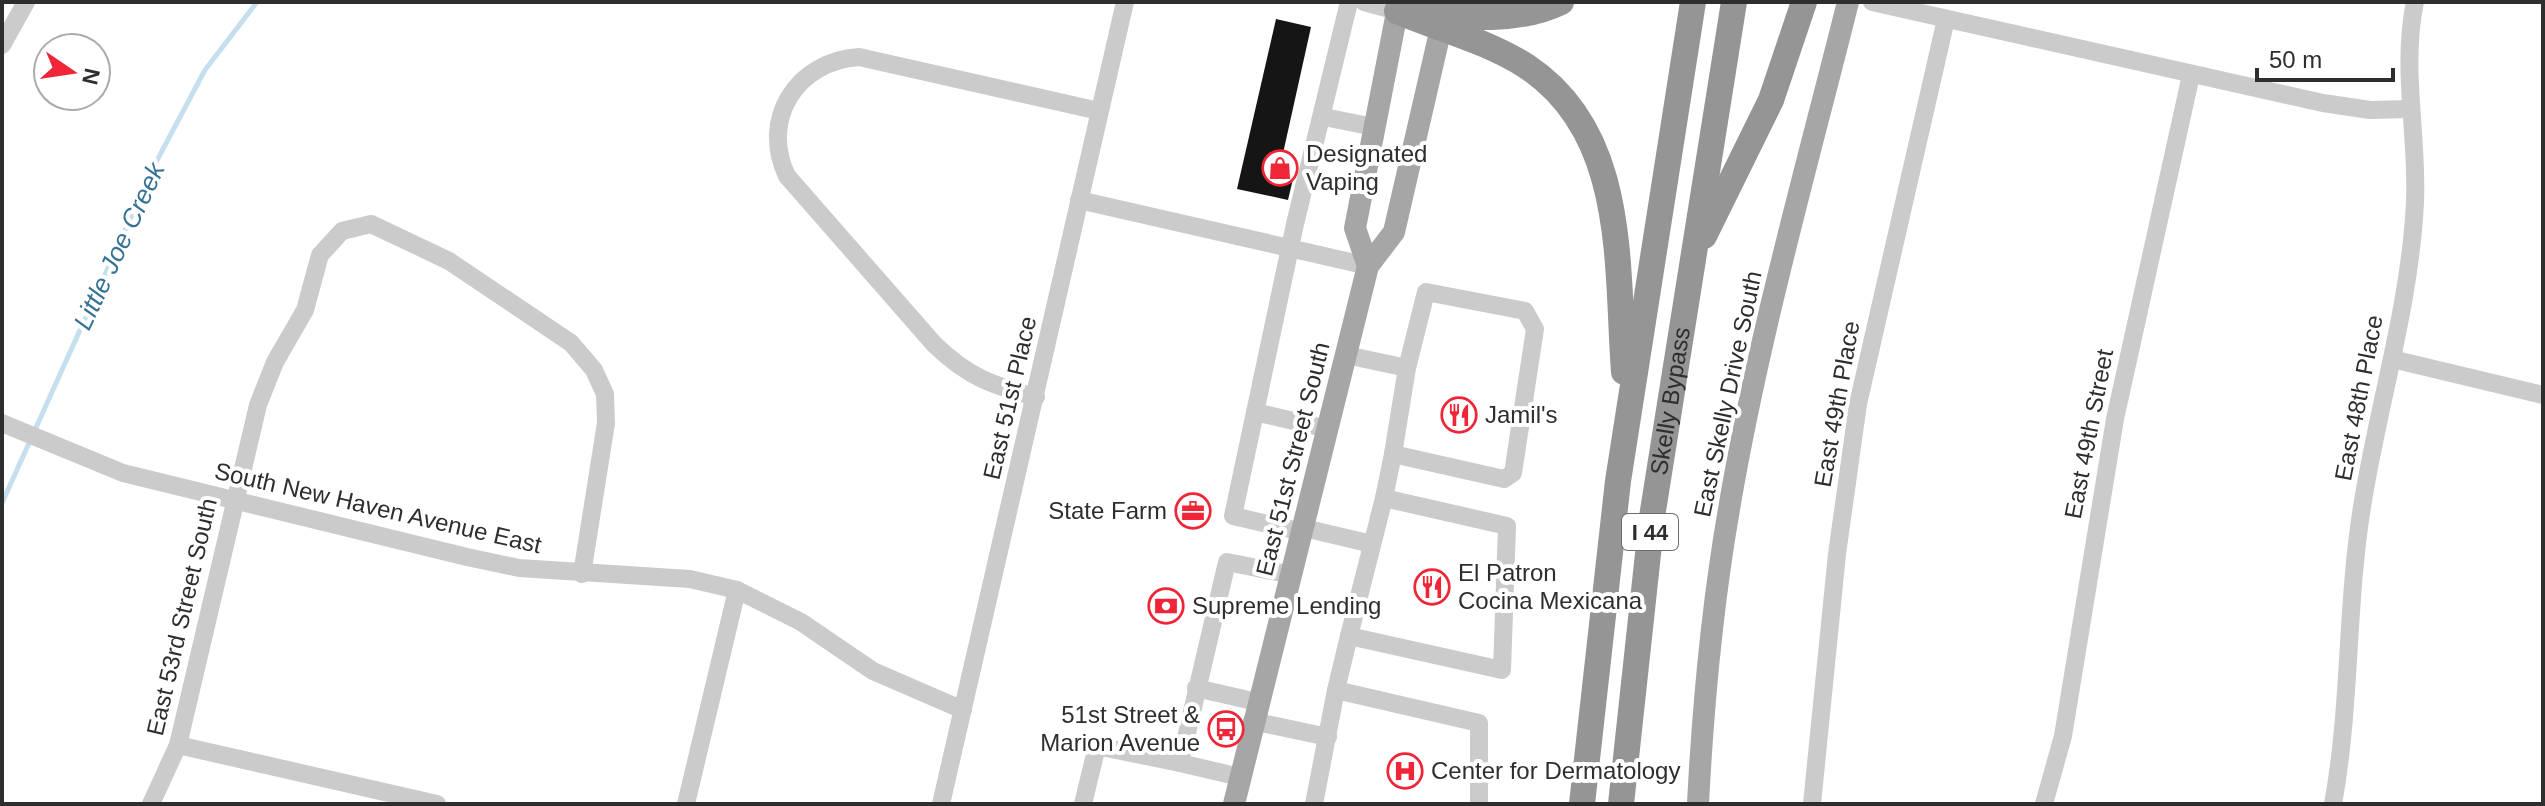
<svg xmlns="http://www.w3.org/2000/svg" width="2545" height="806" font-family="Arial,sans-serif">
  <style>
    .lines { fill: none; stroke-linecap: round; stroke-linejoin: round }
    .stream { stroke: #c6dfee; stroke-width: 5 }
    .building { fill: #151515 }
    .minor { stroke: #cbcbcb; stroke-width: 18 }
    .major { stroke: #a6a6a6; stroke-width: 22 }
    .highway { stroke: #959595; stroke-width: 26 }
    .labels { text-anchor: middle; stroke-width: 8; stroke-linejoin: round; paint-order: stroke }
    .shield { fill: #fff; stroke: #6d6d6d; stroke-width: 2 }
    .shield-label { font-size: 22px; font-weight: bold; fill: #2e2e2e }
    .poi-label { font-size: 24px; fill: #2e2e2e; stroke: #fff; text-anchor: start }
    .street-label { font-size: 24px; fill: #2e2e2e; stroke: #fff }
    .water-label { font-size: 26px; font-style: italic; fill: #377295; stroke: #fff }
  </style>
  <rect width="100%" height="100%" fill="#fff"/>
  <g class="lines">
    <!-- stream -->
    <polyline class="stream" points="2,503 154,166 205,70 257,2"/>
  </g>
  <!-- building -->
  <polygon class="building" points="1276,19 1311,27 1278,176 1293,179 1288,200 1237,189"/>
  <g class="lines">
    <!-- minor -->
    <g class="minor">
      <polyline points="1364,2 1397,11"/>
      <polyline points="1872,2 2323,103 2370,110 2409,109"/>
      <polyline points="2,45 26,2"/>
      <polyline points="1324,117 1374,127"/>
      <polyline points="1079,200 1368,266"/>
      <polygon points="1426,292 1525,311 1535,329 1513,473 1504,479 1393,454 1407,368"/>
      <polyline points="1346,355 1407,368"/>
      <polyline points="2392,359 2543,395"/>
      <path d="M1036,397c-45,-12 -68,-20 -102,-53l-147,-168c-27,-56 9,-115 72,-119l240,54"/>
      <polyline points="1255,412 1328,429"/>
      <polyline points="2,423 123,473 467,557 519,568 690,579 737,590 801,622 873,671 963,710"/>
      <polygon points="1384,498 1507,526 1502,670 1349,636"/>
      <polyline points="1384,498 1393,454"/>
      <polyline points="1304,528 1372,544"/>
      <polyline points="1303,532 1233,516 1295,224 1349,2"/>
      <polyline points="1196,688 1257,702"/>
      <polyline points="1336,690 1349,636"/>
      <polyline points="1252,721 1328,737"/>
      <polyline points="178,745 437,804"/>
      <polyline points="1240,777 1180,763 1227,562 1292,575"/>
      <polyline points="151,804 178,745 258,405 275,362 305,310 320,255 342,231 371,224 449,261 571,343 594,370 605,394 606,423 582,574"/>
      <polyline points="686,804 737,590"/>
      <polyline points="941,804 1125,2"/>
      <polyline points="1083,804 1097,746 1180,763"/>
      <polyline points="1314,804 1336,690 1479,723 1479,804"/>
      <polyline points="1812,804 1837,554 1858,404 1946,19"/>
      <polyline points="2044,804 2063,736 2115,419 2191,75"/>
      <path d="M2333,804c18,-98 13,-198 29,-297 16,-102 48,-201 53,-305 3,-66 -14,-134 0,-200"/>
    </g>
    <!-- major -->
    <g class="major">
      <polyline points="1368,266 1355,228 1399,2"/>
      <polyline points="1234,804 1368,266 1394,232 1447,2"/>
      <path d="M1698,804c5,-99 14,-197 31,-295 29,-171 77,-339 119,-507"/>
    </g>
    <!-- highway -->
    <g class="highway">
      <path d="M1397,11c42,18 90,30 129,55 102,67 90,199 98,306"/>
      <path d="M1421,13c46,4 97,10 140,-11"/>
      <polyline points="1704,236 1771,100 1804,2"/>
      <polyline points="1582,804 1618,481 1693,2"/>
      <path id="s1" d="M1621,804l31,-287 82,-515"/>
    </g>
  </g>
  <!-- icons -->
  <defs>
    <symbol id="shop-ring" viewBox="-11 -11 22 22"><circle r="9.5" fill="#fff" stroke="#f02638" stroke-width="1.5"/><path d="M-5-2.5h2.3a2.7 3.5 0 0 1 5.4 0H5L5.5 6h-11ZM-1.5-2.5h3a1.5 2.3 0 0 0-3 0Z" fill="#f02638"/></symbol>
    <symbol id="restaurant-ring" viewBox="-11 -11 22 22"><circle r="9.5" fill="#fff" stroke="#f02638" stroke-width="1.5"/><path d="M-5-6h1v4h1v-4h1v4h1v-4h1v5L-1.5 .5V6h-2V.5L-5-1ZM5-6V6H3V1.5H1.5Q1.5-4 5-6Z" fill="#f02638"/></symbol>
    <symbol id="office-ring" viewBox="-11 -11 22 22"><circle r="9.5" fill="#fff" stroke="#f02638" stroke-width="1.5"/><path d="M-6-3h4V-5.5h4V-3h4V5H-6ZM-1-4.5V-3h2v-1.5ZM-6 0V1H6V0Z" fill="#f02638"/></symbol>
    <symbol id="bank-ring" viewBox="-11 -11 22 22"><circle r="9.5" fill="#fff" stroke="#f02638" stroke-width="1.5"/><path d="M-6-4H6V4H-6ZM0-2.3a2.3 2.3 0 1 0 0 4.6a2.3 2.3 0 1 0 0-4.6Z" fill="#f02638"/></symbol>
    <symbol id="bus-ring" viewBox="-11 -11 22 22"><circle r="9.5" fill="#fff" stroke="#f02638" stroke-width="1.5"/><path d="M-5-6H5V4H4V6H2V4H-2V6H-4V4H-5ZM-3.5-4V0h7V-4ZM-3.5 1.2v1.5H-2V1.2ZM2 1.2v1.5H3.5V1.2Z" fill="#f02638"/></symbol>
    <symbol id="hospital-ring" viewBox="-11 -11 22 22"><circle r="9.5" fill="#fff" stroke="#f02638" stroke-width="1.5"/><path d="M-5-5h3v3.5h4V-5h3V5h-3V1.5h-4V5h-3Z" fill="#f02638"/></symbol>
  </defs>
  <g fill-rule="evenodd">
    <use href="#shop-ring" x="1260" y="148" width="40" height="40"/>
    <use href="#restaurant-ring" x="1439" y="395" width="40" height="40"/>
    <use href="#office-ring" x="1173" y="491" width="40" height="40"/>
    <use href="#restaurant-ring" x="1412" y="567" width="40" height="40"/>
    <use href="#bank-ring" x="1146" y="586" width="40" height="40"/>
    <use href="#bus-ring" x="1206" y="709" width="40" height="40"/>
    <use href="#hospital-ring" x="1385" y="751" width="40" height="40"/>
  </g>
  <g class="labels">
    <!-- shield labels -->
    <rect class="shield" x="1622" y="514" width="56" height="36" rx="6"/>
    <g class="shield-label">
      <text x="1650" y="540">I 44</text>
    </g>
    <!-- poi labels -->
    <g class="poi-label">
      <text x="1306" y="162">Designated<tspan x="1306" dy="28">Vaping</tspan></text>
      <text x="1485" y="423">Jamil's</text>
      <text x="1167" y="519" text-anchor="end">State Farm</text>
      <text x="1458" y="581">El Patron<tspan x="1458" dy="28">Cocina Mexicana</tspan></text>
      <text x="1192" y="614">Supreme Lending</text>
      <text x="1200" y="723" text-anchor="end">51st Street &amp;<tspan x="1200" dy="28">Marion Avenue</tspan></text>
      <text x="1431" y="779">Center for Dermatology</text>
    </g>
    <!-- street labels -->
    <g class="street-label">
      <text transform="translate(1728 394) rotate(-78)" y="8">East Skelly Drive South</text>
      <text transform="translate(1010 398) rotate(-77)" y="8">East 51st Place</text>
      <text transform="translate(2359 398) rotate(-79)" y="8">East 48th Place</text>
      <text dy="8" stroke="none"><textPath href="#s1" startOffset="406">Skelly Bypass</textPath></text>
      <text transform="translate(1837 404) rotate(-80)" y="8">East 49th Place</text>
      <text transform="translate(2089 434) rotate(-79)" y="8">East 49th Street</text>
      <text transform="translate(1293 459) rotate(-76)" y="8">East 51st Street South</text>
      <text transform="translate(378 508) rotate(13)" y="8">South New Haven Avenue East</text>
      <text transform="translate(182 617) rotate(-77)" y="8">East 53rd Street South</text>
    </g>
    <!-- water labels -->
    <g class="water-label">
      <text transform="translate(119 246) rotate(-65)" y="9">Little Joe Creek</text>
    </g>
  </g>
  <!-- border -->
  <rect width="2545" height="806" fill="none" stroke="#2e2e2e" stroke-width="8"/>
  <!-- north arrow -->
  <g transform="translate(72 72) rotate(103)"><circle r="38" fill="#ffffff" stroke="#ababab" stroke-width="2"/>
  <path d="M0-6L14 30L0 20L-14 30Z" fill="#f02638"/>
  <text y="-12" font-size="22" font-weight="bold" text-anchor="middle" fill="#2e2e2e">N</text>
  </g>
  <!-- scale -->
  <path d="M2257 68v12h136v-12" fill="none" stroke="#2e2e2e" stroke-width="4"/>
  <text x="2269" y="68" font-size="24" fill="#2e2e2e" stroke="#ffffff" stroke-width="6" paint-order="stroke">50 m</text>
</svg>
